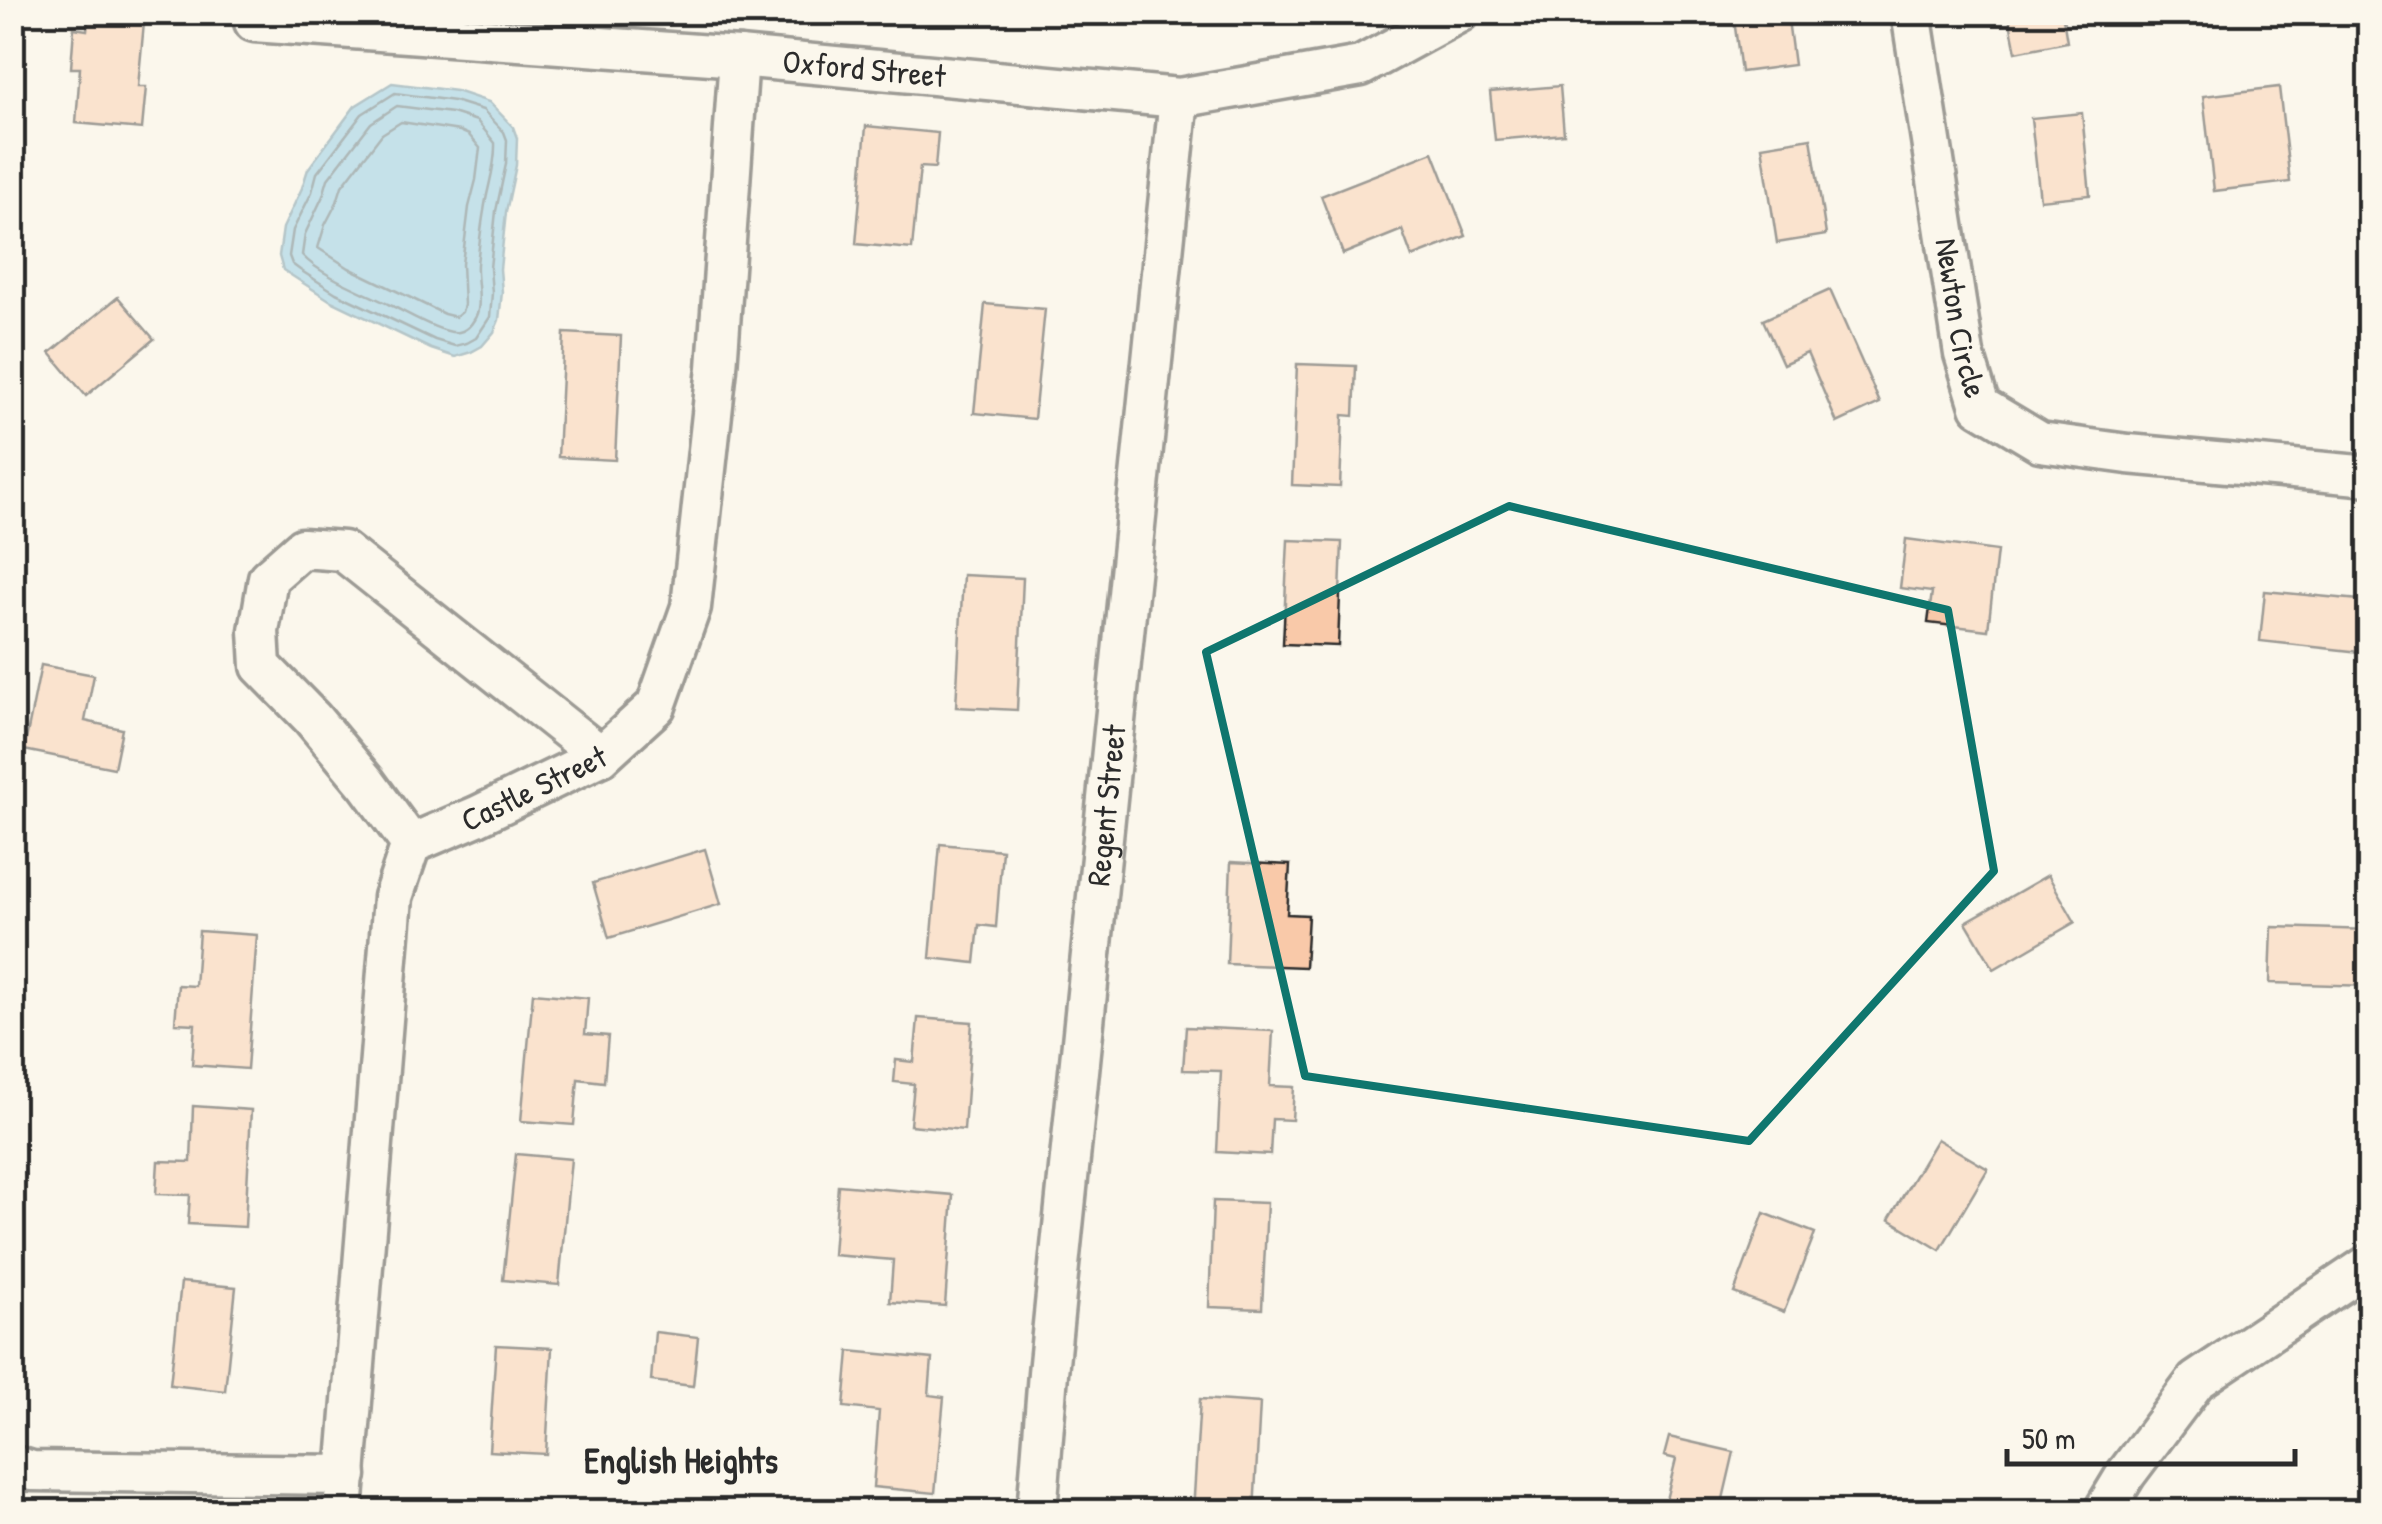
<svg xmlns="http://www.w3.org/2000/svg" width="2382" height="1524" font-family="'Patrick Hand',sans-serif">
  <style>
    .water { fill: #84c6e5; stroke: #60889b; stroke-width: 2.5 }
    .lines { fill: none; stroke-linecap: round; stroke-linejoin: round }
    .shore { stroke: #4f6975; stroke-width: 2.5 }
    .building { fill: #f9c9a9; stroke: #2b2b2b; stroke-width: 2.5 }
    .minor-casing { stroke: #2b2b2b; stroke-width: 45 }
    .minor { stroke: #fbf7ec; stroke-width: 38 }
    .marked { fill: none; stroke: #0f766e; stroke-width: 8; stroke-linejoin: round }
    .labels { text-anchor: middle; stroke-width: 8; stroke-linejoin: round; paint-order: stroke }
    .street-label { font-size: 32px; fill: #2b2b2b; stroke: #fbf7ec }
    .neighbourhood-label { font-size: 35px; font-weight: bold; fill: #2b2b2b; stroke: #fbf7ec }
  </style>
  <rect width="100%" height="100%" fill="#fbf7ec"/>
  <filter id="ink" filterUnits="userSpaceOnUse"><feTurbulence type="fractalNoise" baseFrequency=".01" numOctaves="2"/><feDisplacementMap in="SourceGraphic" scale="20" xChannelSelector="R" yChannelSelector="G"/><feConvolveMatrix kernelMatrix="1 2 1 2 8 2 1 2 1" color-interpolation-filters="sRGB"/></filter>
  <g filter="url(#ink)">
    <!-- water -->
    <polygon class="water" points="392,83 456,91 489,102 513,127 517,138 516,165 506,212 500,269 502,292 499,320 494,332 482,346 471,352 455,357 431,349 331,301 283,270 279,256 283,228 302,188 308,169 355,106"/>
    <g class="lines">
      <!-- shore -->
      <g class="shore">
        <polygon points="395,93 454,101 483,110 504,132 507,140 506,164 496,211 490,268 492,293 490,317 476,338 467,343 455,346 435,340 336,293 300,270 292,264 289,256 293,230 312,192 317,173 362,114"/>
        <path d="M397,106l55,7 25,8 18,22c1,24 -8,45 -11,68 -3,17 -5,36 -7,53 -1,16 4,31 1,46 -2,9 -9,20 -19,22 -16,3 -55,-21 -71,-28 -26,-13 -67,-28 -86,-49l3,-21 18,-38 5,-17 43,-56z"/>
        <polygon points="401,122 460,131 469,135 480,148 476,180 469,207 462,264 464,305 462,312 456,317 444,314 349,268 318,248 325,225 337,202 342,186 382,134"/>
      </g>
    </g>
    <!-- building -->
    <g class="building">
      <polygon points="89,12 145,12 138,87 146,87 142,129 76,123 80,68 71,68 74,28 87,30"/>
      <polygon points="1733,12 1787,12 1794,65 1741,72"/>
      <polygon points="2008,12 2062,12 2067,42 2016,52"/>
      <polygon points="1560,86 1564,134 1495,140 1490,92"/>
      <polygon points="2279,87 2290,182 2214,191 2203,96"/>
      <polygon points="2082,113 2090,195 2040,200 2031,118"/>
      <polygon points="866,126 938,133 935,168 920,167 912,249 856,244"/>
      <polygon points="1811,138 1826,235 1777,243 1762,146"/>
      <polygon points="1433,152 1466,236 1412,257 1402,230 1343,254 1321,196"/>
      <polygon points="1830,290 1880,403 1837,423 1807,353 1783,364 1763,320"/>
      <polygon points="118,297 154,339 86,396 50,353"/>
      <polygon points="985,304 1045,309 1034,419 974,413"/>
      <polygon points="564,333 621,336 615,460 558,457"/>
      <polygon points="1297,364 1356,366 1354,416 1343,415 1340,487 1292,485"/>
      <polygon points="1906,539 1997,551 1988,630 1928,623 1932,592 1900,588"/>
      <polygon points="1288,540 1342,542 1338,646 1283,644"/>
      <polygon points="963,575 1023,578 1017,710 956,707"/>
      <polygon points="2265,591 2370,601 2370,653 2260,641"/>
      <polygon points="41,665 94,675 85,721 122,729 114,768 24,750"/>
      <polygon points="940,844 1002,850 996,927 979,925 975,963 930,958"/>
      <polygon points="705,849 721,904 609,938 593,883"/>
      <polygon points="1231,862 1290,865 1287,914 1308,915 1305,967 1227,964"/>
      <polygon points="2048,875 2075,922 1994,969 1966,922"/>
      <polygon points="2272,927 2370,930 2370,986 2270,983"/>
      <polygon points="199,931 257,935 247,1069 192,1065 195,1024 175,1023 178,985 195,986"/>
      <polygon points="533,993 588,998 585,1034 608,1036 604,1082 578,1079 574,1125 521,1121"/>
      <polygon points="918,1018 972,1022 964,1130 910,1125 914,1084 894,1082 896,1060 914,1062"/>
      <polygon points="1186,1027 1273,1031 1270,1086 1294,1087 1292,1120 1272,1119 1270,1155 1217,1152 1221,1071 1183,1070"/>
      <polygon points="193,1106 251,1110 245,1227 188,1224 190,1195 156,1194 158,1161 191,1162"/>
      <polygon points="1937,1139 1988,1169 1940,1250 1889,1219"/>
      <polygon points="516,1154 571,1159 559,1285 503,1280"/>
      <polygon points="838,1185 953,1195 945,1306 890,1302 893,1260 833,1255"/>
      <polygon points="1213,1201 1267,1203 1262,1309 1209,1307"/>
      <polygon points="1764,1213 1815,1233 1784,1312 1734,1293"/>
      <polygon points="181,1282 236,1287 225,1391 170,1385"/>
      <polygon points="655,1332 698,1337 693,1386 651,1381"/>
      <polygon points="496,1345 552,1348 546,1454 489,1451"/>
      <polygon points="849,1351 932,1359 929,1395 944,1397 935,1493 873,1487 879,1411 844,1407"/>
      <polygon points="1200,1399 1260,1403 1254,1512 1193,1512"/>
      <polygon points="1669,1437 1734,1452 1720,1512 1663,1512 1676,1459 1664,1456"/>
    </g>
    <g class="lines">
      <defs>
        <g id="minor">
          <path id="s1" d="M1911,12l53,342 16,52 60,36 88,12 242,22"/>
          <path id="s2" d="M254,22l485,35 440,41 182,-32 99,-54"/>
          <polyline points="411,844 367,784 312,718 261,666 259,631 268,578 302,548 343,551 601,756"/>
          <polyline points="12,1465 32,1471 347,1475"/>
          <path id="s3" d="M343,1512l50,-615 18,-53 66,-28 124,-60 55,-50 35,-99 26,-239 22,-311"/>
          <path id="s4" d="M1037,1512l11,-139 131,-1275"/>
          <polyline points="2103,1512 2126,1474 2196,1381 2370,1264"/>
        </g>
      </defs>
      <!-- minor casing -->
      <use href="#minor" class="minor-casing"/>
      <!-- minor -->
      <use href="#minor" class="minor"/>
    </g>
  </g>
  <!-- marked area -->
  <path d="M0 0H2382V1524H0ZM1509,506l439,104 46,261 -245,270 -444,-65 -99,-424z" fill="#fbf7ec" fill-opacity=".55" fill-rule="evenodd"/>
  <path class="marked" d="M1509,506l439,104 46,261 -245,270 -444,-65 -99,-424z"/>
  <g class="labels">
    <!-- street labels -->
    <g class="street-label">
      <text dy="11" stroke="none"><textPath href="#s2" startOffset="612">Oxford Street</textPath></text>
      <text dy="11" stroke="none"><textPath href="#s1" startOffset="310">Newton Circle</textPath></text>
      <text dy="11" stroke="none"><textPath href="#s3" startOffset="808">Castle Street</textPath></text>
      <text dy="11" stroke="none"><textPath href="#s4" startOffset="710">Regent Street</textPath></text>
    </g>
    <!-- neighbourhood labels -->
    <g class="neighbourhood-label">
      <text x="681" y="1473">English Heights</text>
    </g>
  </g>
  <!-- margin -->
  <rect width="2382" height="1524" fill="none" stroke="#fbf7ec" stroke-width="50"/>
  <rect x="25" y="25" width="2332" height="1474" fill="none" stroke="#2b2b2b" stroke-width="4" filter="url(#ink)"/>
  <!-- scale -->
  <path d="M2007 1449v15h288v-15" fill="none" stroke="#2b2b2b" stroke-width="5"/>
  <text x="2022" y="1449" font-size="30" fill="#2b2b2b" stroke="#fbf7ec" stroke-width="8" paint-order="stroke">50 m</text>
</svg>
